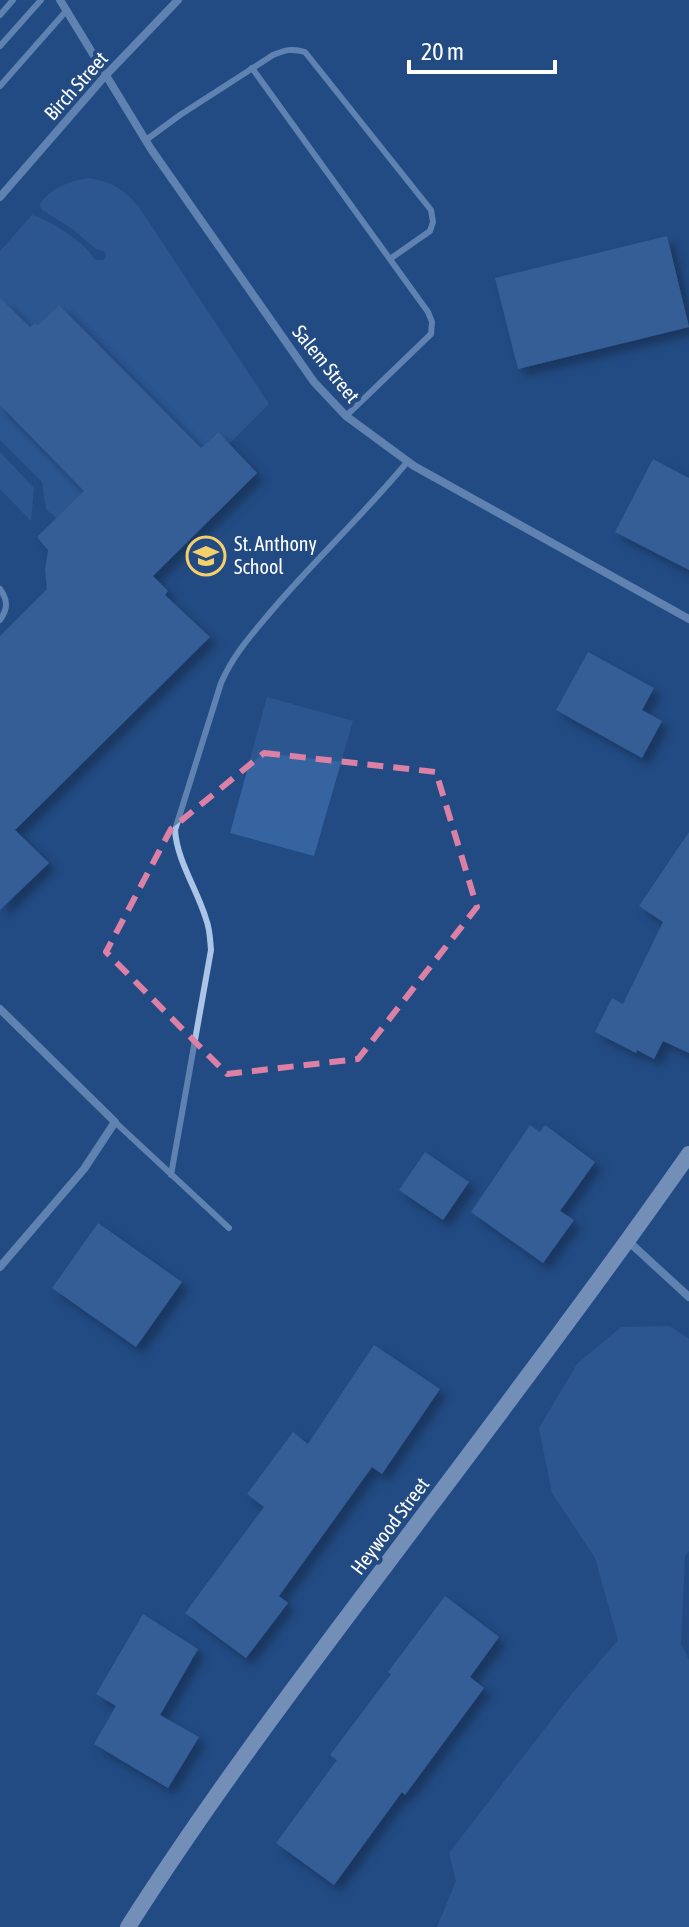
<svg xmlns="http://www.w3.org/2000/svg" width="689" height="1927" font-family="'Asap Condensed',sans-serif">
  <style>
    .green { fill: #3664a0 }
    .building { fill: #4b74ab; filter: url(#shadow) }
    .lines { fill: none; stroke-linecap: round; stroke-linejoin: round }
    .lane { stroke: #aac5e8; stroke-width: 6 }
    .street { stroke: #aac5e8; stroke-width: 8 }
    .secondary { stroke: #d4e3f7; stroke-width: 16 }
    .marked { fill: none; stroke: #dd80a5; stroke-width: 6; stroke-dasharray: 16 10; stroke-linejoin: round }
    .labels { text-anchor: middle; stroke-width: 8; stroke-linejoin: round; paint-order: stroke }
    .street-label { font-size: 20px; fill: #fff; stroke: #224b83 }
    .poi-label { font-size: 20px; fill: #fff; stroke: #224b83; text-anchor: start }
  </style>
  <defs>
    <filter id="shadow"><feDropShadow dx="7" dy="7" stdDeviation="4" flood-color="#0009"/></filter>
  </defs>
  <rect width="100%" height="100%" fill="#224b83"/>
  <!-- green -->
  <g class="green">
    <path d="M89,178c22,3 36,12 50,29l130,197 -40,40 -12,-12 -16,16 -142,-143 -21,20 -3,-2 -5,4 -15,-14 -15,-11v-51l32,-36c18,5 54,28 63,45h9l2,-5 -2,-4 -8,-2 -25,-21 -29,-18 -3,-5c12,-17 29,-24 50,-27z"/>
    <polygon points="0,405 88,495 57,519 46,509 42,482 0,440"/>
    <polygon points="0,452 34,488 31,521 0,489"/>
    <polygon points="267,697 353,721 314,856 230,833"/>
    <polygon points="670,1326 689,1339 689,1551 685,1556 681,1644 689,1660 689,1927 437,1927 456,1881 449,1853 570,1696 618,1640 595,1558 552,1493 539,1428 577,1364 621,1327"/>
  </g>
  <!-- building -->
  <g class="building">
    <polygon points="667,236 689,327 518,369 495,278"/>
    <polygon points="0,298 30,327 35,323 38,325 59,305 201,448 218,432 257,473 153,576 168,591 165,595 210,637 15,830 49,863 0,910 0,636 47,589 45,570 48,550 37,537 84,491 0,405"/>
    <polygon points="653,459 689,478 689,570 615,532"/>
    <polygon points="588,652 654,688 642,710 662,721 642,758 556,710"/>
    <polygon points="689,832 689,1053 663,1041 654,1059 637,1050 636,1053 595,1032 612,998 623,1004 663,922 639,906"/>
    <polygon points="530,1125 540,1132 545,1125 595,1162 560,1211 574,1220 543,1263 471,1212"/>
    <polygon points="425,1152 469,1182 443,1220 399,1190"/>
    <polygon points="98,1223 182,1282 136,1347 52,1288"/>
    <polygon points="374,1345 440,1389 382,1474 372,1467 279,1596 288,1603 246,1658 185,1613 264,1507 247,1494 293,1432 308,1444"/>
    <polygon points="445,1596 499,1637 470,1677 484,1688 405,1795 402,1792 334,1885 276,1843 337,1760 330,1755 391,1674 388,1672"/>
    <polygon points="143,1614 198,1649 160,1715 199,1737 168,1788 94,1744 116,1706 96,1694"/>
  </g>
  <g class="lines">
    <!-- lane -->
    <g class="lane">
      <polyline points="0,15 13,0"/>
      <polyline points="0,46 41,0"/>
      <polyline points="252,68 428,312 432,322 431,334 346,416"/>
      <polyline points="0,86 67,10"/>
      <path d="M146,140l34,-25 93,-60c12,-5 19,-7 32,-3l126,158 2,12 -3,9 -40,28"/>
      <path d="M0,589c8,11 8,20 0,31"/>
      <polyline points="115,1122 229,1228"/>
      <path d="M171,1175l40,-225c-1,-11 -1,-21 -5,-31 -9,-30 -29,-58 -31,-89l46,-147c13,-30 32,-50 53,-75 43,-50 92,-96 134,-147"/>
    </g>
    <!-- street -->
    <g class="street">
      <polyline points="60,0 151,149 314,382 346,416 414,466 689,619"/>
      <polyline points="0,197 105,76 178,0"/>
      <polyline points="0,1009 115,1122 84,1169 0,1267"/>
      <polyline points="628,1241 689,1297"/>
    </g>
    <!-- secondary -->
    <path class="secondary" d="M128,1927c77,-121 163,-236 249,-350 105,-140 211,-279 312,-423"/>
  </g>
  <!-- marked area -->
  <path d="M0 0H689V1927H0ZM264,753l172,19 41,135 -119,152 -131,15 -121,-122 65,-123z" fill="#224b83" fill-opacity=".55" fill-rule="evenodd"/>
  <path class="marked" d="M264,753l172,19 41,135 -119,152 -131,15 -121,-122 65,-123z"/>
  <!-- icons -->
  <defs>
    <symbol id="school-ring" viewBox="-11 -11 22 22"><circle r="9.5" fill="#224b83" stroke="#f4cf6c" stroke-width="1.5"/><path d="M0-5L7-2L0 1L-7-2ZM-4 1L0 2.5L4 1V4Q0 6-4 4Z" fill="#f4cf6c"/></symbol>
  </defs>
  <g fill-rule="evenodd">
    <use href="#school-ring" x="184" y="534" width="44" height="44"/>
  </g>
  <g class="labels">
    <!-- street labels -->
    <g class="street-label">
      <text transform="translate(76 86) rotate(-48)" y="7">Birch Street</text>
      <text transform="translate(326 364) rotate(51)" y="7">Salem Street</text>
      <text transform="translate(390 1526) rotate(-53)" y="7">Heywood Street</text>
    </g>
    <!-- poi labels -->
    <g class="poi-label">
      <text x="234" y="551">St. Anthony<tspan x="234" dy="23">School</tspan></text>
    </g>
  </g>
  <!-- scale -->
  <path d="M409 60v12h146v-12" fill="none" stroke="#ffffff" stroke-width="4"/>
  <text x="421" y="60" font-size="24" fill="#ffffff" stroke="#224b83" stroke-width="6" paint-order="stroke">20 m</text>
</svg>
